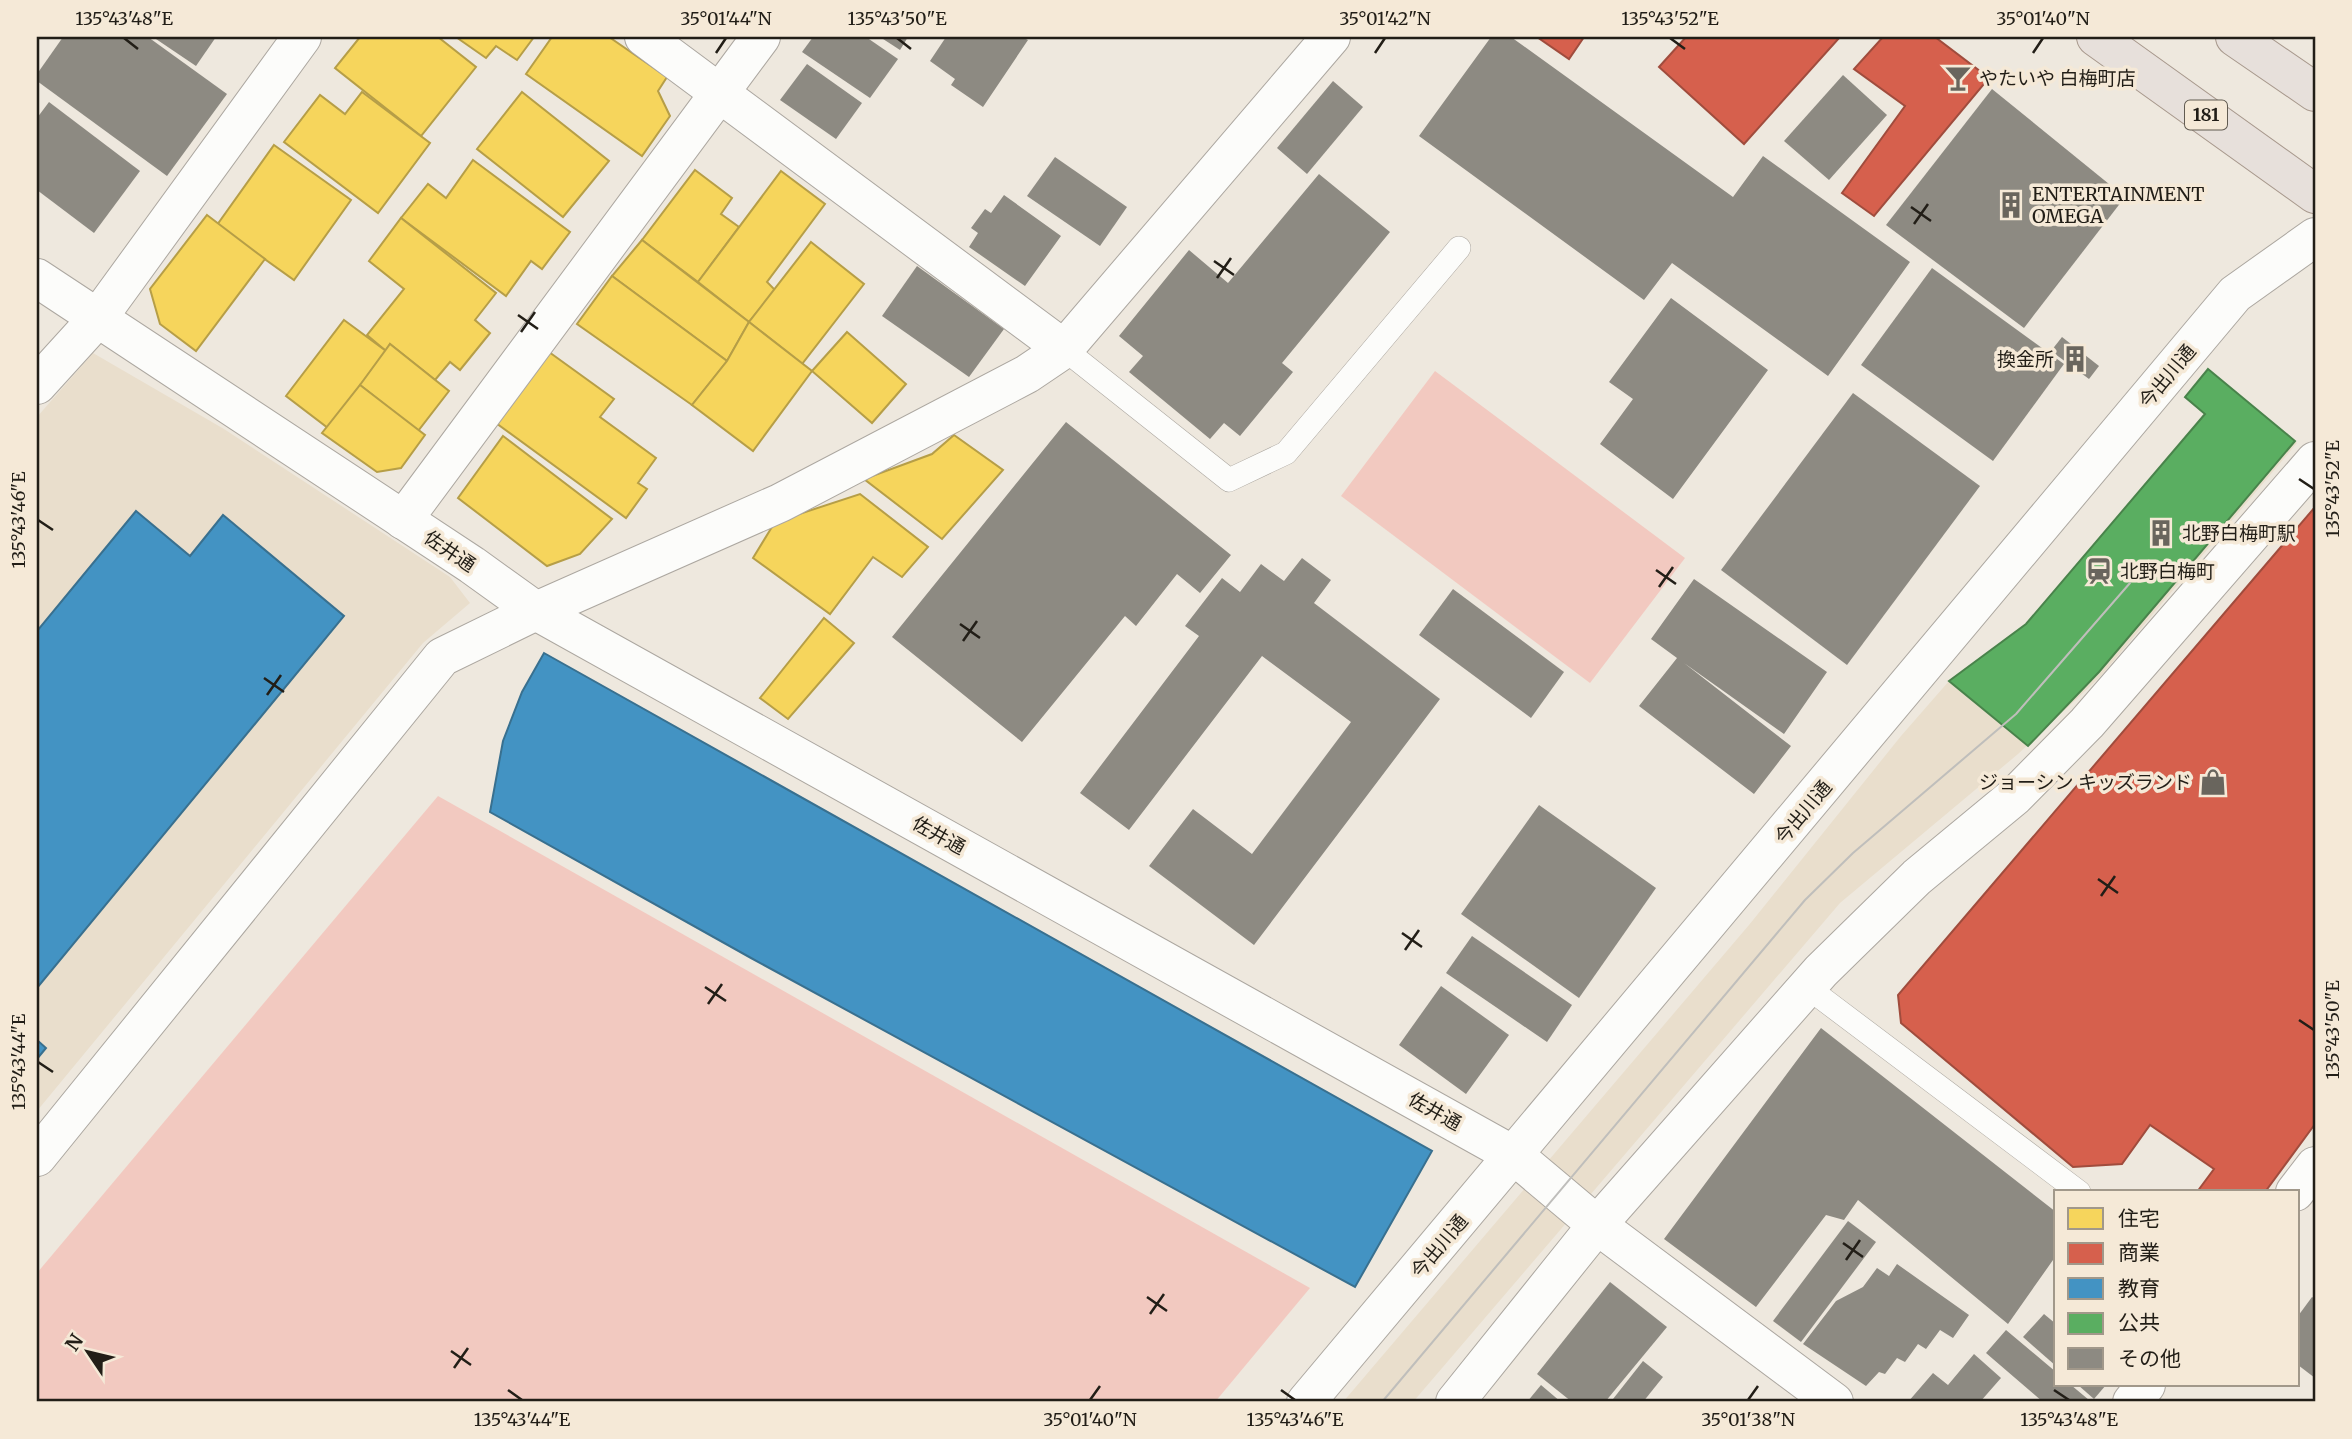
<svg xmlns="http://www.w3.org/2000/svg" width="2352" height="1439" font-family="Merriweather,'Noto Sans JP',serif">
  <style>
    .built { fill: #e9decc }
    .green { fill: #f2c9c0 }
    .homes { fill: #f6d55c; stroke: #b69e47; stroke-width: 2 }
    .shops { fill: #d6604d; stroke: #a04c3d; stroke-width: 2 }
    .schools { fill: #4393c3; stroke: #39708f; stroke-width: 2 }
    .public { fill: #5aae61; stroke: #49834b; stroke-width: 2 }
    .building { fill: #8d8a82 }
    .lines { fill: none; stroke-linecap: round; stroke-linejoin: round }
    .service-casing { stroke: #aca7a0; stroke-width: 24 }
    .minor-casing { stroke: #aca7a0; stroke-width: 40 }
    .tertiary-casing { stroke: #aca7a0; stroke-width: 40 }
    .primary-casing { stroke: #a8998d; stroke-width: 40 }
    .service { stroke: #fcfcfa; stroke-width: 23 }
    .minor { stroke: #fcfcfa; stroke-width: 38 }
    .tertiary { stroke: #fcfcfa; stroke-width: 38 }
    .primary { stroke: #e7e0db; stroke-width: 38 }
    .tram { stroke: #bfbebb; stroke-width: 2 }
    .ticks { fill: none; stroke: #221e17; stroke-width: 2.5 }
    .labels { text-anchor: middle; stroke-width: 7; stroke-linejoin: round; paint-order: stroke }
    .shield { fill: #f5e9d7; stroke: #615b51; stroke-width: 2 }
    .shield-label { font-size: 18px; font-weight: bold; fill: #221e17 }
    .poi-label { font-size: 19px; fill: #221e17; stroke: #f5e9d7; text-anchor: start }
    .street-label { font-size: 19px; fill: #221e17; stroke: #f5e9d7 }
    .neatline { fill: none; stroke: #221e17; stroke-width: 2.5 }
    .ticks-label { font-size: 18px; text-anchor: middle; fill: #221e17 }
  </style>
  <rect width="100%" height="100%" fill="#eee8de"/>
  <!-- built -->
  <g class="built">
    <polygon points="93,353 224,429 450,577 470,603 423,643 37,1111 37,417"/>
    <polygon points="2229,386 2297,443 2100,677 2018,754 1840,903 1413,1402 1343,1402 1749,925 1901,736 1949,681 2026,624"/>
  </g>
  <!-- green -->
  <g class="green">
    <polygon points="1435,371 1685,558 1590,683 1341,496"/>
    <polygon points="438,796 1310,1288 1215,1402 37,1402 37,1273"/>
  </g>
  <!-- homes -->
  <g class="homes">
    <polygon points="360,37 438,37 476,67 421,136 335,68"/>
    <polygon points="456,37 534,37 517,60 496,46 486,58"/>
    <polygon points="552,37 609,37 667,77 658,91 670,116 642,156 526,74"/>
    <polygon points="362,92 430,143 378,213 284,142 320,95 345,114"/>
    <polygon points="522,92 609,161 563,217 477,149"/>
    <polygon points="274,145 351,200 294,280 217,225"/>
    <polygon points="473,160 570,232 542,269 531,261 506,296 401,218 428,184 446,198"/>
    <polygon points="695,170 732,198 721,214 739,227 698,282 642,240"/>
    <polygon points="781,171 825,204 767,282 775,290 749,322 698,282"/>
    <polygon points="207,215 265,259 196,351 160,324 150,289"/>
    <polygon points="401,218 496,293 475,320 490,333 460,370 450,362 435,380 390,344 386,351 367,335 404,289 369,261"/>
    <polygon points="642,240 749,322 727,361 612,276"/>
    <polygon points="811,242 864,284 802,364 749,322"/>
    <polygon points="612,276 727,361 692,405 577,324"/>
    <polygon points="344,320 386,351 328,428 286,396"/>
    <polygon points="749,322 812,371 753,451 692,405 727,361"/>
    <polygon points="847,332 906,384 872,423 812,371"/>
    <polygon points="390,344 449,391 418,431 360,385"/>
    <polygon points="549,352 614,399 600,417 656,458 638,483 647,489 626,518 496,423"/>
    <polygon points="360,385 425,435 401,468 377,472 322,433"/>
    <polygon points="954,435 1003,470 942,539 864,479 932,454"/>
    <polygon points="503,436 612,519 580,554 547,566 458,498"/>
    <polygon points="860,494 928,547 902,577 873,557 830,614 753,558 775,522"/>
    <polygon points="824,618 854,643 788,719 760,698"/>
  </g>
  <!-- shops -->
  <g class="shops">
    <polygon points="1537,37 1584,37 1569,59"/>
    <polygon points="1686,37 1840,37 1744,144 1659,67"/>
    <polygon points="1883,37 1935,37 1989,78 1874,216 1842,193 1905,106 1854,69"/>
    <polygon points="2315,507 2315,1124 2265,1192 2197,1192 2214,1169 2150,1125 2122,1164 2073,1167 1901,1023 1898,995"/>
  </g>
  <!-- schools -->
  <g class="schools">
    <polygon points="136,511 190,556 223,515 344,616 37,988 37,631"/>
    <polygon points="544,653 1432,1151 1355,1287 751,958 490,812 503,741 522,692"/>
    <polygon points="37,1040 46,1048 37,1059"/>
  </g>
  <!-- public -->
  <polygon class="public" points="2208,369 2295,441 2099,672 2028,746 1949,681 2026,624 2205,414 2185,397"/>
  <!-- building -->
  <g class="building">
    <polygon points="63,37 148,37 227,94 167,176 37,81 37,74"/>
    <polygon points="153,37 216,37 196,66"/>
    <polygon points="813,37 866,37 898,59 870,98 802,52"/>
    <polygon points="880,37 908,37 900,50"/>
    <polygon points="946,37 1022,37 1028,40 983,107 951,85 955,79 930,61"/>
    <polygon points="1491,37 1511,37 1733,197 1763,156 1910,262 1828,376 1672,263 1644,300 1419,136"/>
    <polygon points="807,64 862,103 836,139 780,100"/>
    <polygon points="1843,75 1887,115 1829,180 1784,141"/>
    <polygon points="1333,81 1363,107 1307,174 1277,148"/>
    <polygon points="1992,89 2125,197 2024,328 1886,225"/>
    <polygon points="49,102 140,171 94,233 37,190 37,118"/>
    <polygon points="1055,157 1127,207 1100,246 1027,196"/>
    <polygon points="1319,174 1390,232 1282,363 1293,372 1240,436 1224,423 1210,439 1129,372 1143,356 1119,336 1189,250 1228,283"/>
    <polygon points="1004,195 1061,236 1025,286 969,247 978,233 971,228 985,209 991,213"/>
    <polygon points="917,266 1004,329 969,377 882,316"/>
    <polygon points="1932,268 2064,364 1993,461 1861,365"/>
    <polygon points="1671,298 1768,370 1673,499 1600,444 1633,399 1609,382"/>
    <polygon points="2062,337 2099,366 2089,379 2051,351"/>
    <polygon points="1853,393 1980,486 1847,665 1721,570"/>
    <polygon points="1066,422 1231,555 1200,593 1177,574 1136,626 1125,616 1022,742 892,637"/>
    <polygon points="1302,558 1331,580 1314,603 1440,699 1254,945 1149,866 1193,809 1252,854 1351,722 1262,656 1129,830 1080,793 1199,636 1185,626 1222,578 1240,592 1261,564 1284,581"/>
    <polygon points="1694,579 1827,672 1784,734 1684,663 1791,746 1754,794 1639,706 1677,658 1651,639"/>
    <polygon points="1453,589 1564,672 1531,718 1419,635"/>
    <polygon points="1539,805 1656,888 1579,998 1461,914"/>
    <polygon points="1472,936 1572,1005 1547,1042 1446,973"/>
    <polygon points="1441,986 1509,1035 1466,1094 1399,1045"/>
    <polygon points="1821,1028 2056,1212 2056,1261 2053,1260 2008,1324 1858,1200 1844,1220 1826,1215 1756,1307 1664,1239"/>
    <polygon points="1848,1221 1876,1242 1801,1342 1773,1321"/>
    <polygon points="1897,1264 1969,1315 1953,1338 1940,1330 1926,1349 1918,1344 1905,1362 1897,1358 1885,1374 1879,1372 1866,1386 1803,1344 1836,1301 1863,1287 1877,1268 1889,1276"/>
    <polygon points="1610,1282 1667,1327 1605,1402 1572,1402 1537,1374"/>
    <polygon points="2312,1297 2315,1299 2315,1378 2298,1365 2298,1316"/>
    <polygon points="2044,1314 2056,1324 2056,1366 2023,1337"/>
    <polygon points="2006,1330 2056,1372 2056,1385 2071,1385 2089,1400 2043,1402 1986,1353"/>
    <polygon points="1974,1354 2001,1378 1980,1402 1908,1402 1933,1373 1948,1385"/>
    <polygon points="1643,1361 1663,1377 1643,1402 1617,1402 1613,1399"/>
    <polygon points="1541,1385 1561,1402 1527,1402"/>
    <polygon points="2078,1385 2106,1385 2094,1399"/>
  </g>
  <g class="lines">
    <defs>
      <g id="service">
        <polyline points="1064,349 1229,480 1286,453 1459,248"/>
        <polyline points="1807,987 2079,1192"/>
      </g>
      <g id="minor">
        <polyline points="644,37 1064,349"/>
        <polyline points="37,278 472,565 536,611 1515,1156 1597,1225 1834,1402"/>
        <polyline points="37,385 97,319 302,37"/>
        <polyline points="403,520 761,37"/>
        <polyline points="37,1157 442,657 536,611 780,503 1027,374 1064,349 1331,37"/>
        <polyline points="2295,1192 2315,1166"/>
        <polyline points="1455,1402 1597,1225 1821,971 1917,877 2015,796 2087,723 2315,461"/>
        <polyline points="2132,1402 2146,1385"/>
      </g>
      <polyline id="tertiary" points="1306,1402 2235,294 2315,237"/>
      <g id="primary">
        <polyline points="2096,37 2315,194"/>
        <polyline points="2235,37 2315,92"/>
      </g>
    </defs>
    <!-- service casing -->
    <use href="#service" class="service-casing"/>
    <!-- minor casing -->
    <use href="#minor" class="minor-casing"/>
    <!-- tertiary casing -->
    <use href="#tertiary" class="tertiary-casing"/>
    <!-- primary casing -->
    <use href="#primary" class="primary-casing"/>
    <!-- service -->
    <use href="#service" class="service"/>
    <!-- minor -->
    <use href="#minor" class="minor"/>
    <!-- tertiary -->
    <use href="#tertiary" class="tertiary"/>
    <!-- primary -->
    <use href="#primary" class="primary"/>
    <!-- tram -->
    <polyline class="tram" points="1382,1402 1805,900 1853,853 2016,714 2130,583"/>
  </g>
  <!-- ticks -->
  <path class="ticks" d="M124,38l14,11M897,38l14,11M1670,38l15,11M716,53l10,-15M1375,53l10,-15M2033,53l10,-15M1911,207l20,14M1914,224l14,-20M1214,261l20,14M1217,278l14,-20M518,315l20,14M521,332l14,-20M2299,479l15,10M38,520l15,10M1656,570l20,14M1659,587l14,-20M960,624l20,14M963,641l14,-20M264,678l20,14M267,695l14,-20M2098,879l20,14M2101,896l14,-20M1402,933l20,14M1405,950l14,-20M705,987l21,14M708,1004l14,-20M2299,1020l15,10M38,1062l15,10M1843,1243l20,14M1846,1260l14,-20M1147,1297l20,14M1150,1314l14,-20M451,1351l20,14M454,1368l14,-20M508,1390l14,10M1281,1390l14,10M2054,1390l15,10M1090,1400l10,-14M1748,1400l10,-14"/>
  <!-- icons -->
  <defs>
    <symbol id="bar-bare" viewBox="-9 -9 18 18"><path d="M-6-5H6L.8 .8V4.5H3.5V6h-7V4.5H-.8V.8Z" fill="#69655d" stroke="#f5e9d7" stroke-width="2.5" paint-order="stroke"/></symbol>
    <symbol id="building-bare" viewBox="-9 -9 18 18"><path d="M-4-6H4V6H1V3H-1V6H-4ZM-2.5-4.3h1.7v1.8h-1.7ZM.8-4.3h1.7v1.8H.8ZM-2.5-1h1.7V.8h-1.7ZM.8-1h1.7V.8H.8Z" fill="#69655d" stroke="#f5e9d7" stroke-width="2.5" paint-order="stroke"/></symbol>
    <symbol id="station-bare" viewBox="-9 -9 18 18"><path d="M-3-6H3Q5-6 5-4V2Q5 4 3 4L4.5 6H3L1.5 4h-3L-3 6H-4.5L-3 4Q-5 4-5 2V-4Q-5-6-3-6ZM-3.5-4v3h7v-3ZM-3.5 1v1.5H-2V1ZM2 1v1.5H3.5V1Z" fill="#69655d" stroke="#f5e9d7" stroke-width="2.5" paint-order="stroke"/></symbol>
    <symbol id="shop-bare" viewBox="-9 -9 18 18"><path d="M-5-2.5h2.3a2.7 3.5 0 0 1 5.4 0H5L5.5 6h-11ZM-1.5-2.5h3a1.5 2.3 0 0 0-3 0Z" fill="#69655d" stroke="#f5e9d7" stroke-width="2.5" paint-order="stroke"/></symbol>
  </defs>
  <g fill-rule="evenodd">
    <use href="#bar-bare" x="1939" y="59" width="38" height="38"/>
    <use href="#building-bare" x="1992" y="186" width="38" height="38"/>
    <use href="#building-bare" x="2056" y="340" width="38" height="38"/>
    <use href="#building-bare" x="2142" y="514" width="38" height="38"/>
    <use href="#station-bare" x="2080" y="552" width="38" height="38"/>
    <use href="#shop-bare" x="2194" y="763" width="38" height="38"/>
  </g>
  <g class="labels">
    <!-- shield labels -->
    <rect class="shield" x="2185" y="100.5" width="42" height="29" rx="5"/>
    <g class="shield-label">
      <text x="2206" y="121">181</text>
    </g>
    <!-- poi labels -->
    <g class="poi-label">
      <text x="1979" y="85">やたいや 白梅町店</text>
      <text x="2032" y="201">ENTERTAINMENT<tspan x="2032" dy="22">OMEGA</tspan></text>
      <text x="2054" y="366" text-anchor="end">換金所</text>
      <text x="2182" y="540">北野白梅町駅</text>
      <text x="2120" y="578">北野白梅町</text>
      <text x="2192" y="789" text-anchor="end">ジョーシン キッズランド</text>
    </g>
    <!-- street labels -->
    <g class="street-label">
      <text transform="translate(2167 376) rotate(-50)" y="7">今出川通</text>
      <text transform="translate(450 551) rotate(34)" y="7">佐井通</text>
      <text transform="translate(1803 812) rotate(-50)" y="7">今出川通</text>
      <text transform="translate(939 835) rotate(29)" y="7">佐井通</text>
      <text transform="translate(1435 1111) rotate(29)" y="7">佐井通</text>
      <text transform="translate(1439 1246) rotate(-50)" y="7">今出川通</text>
    </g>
  </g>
  <!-- border -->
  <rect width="2352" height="1439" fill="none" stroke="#f5e9d7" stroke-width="77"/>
  <!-- legend -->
  <rect x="2054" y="1190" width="245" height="196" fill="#f5e9d7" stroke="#a1988a" stroke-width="2"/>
  <rect x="2068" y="1208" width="35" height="21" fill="#f6d55c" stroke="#a1988a" stroke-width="2"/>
  <text x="2118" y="1226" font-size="21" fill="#221e17">住宅</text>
  <rect x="2068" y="1243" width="35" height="21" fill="#d6604d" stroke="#a1988a" stroke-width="2"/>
  <text x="2118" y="1260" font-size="21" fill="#221e17">商業</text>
  <rect x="2068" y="1278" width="35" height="21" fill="#4393c3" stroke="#a1988a" stroke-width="2"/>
  <text x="2118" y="1296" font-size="21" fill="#221e17">教育</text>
  <rect x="2068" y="1313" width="35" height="21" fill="#5aae61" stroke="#a1988a" stroke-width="2"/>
  <text x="2118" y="1330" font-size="21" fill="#221e17">公共</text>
  <rect x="2068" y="1348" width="35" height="21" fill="#8d8a82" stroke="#a1988a" stroke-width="2"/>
  <text x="2118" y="1366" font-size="21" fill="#221e17">その他</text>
  <!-- north arrow -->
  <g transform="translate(88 1352) rotate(305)" stroke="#f5e9d7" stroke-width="5" paint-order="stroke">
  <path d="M0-5L12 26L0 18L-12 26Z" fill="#221e17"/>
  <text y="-10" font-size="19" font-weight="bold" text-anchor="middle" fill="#221e17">N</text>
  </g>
  <rect x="38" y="38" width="2276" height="1362" class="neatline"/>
  <g class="ticks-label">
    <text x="124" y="25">135°43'48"E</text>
    <text x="726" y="25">35°01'44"N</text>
    <text x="897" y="25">135°43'50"E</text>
    <text x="1385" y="25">35°01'42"N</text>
    <text x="1670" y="25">135°43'52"E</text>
    <text x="2043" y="25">35°01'40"N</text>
    <text transform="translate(2333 489) rotate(-90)" y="6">135°43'52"E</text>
    <text transform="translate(19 520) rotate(-90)" y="6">135°43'46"E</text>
    <text transform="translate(2333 1030) rotate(-90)" y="6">135°43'50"E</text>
    <text transform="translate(19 1062) rotate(-90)" y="6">135°43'44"E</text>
    <text x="522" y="1426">135°43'44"E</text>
    <text x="1090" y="1426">35°01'40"N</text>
    <text x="1295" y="1426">135°43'46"E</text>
    <text x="1748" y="1426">35°01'38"N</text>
    <text x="2069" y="1426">135°43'48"E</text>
  </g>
</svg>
